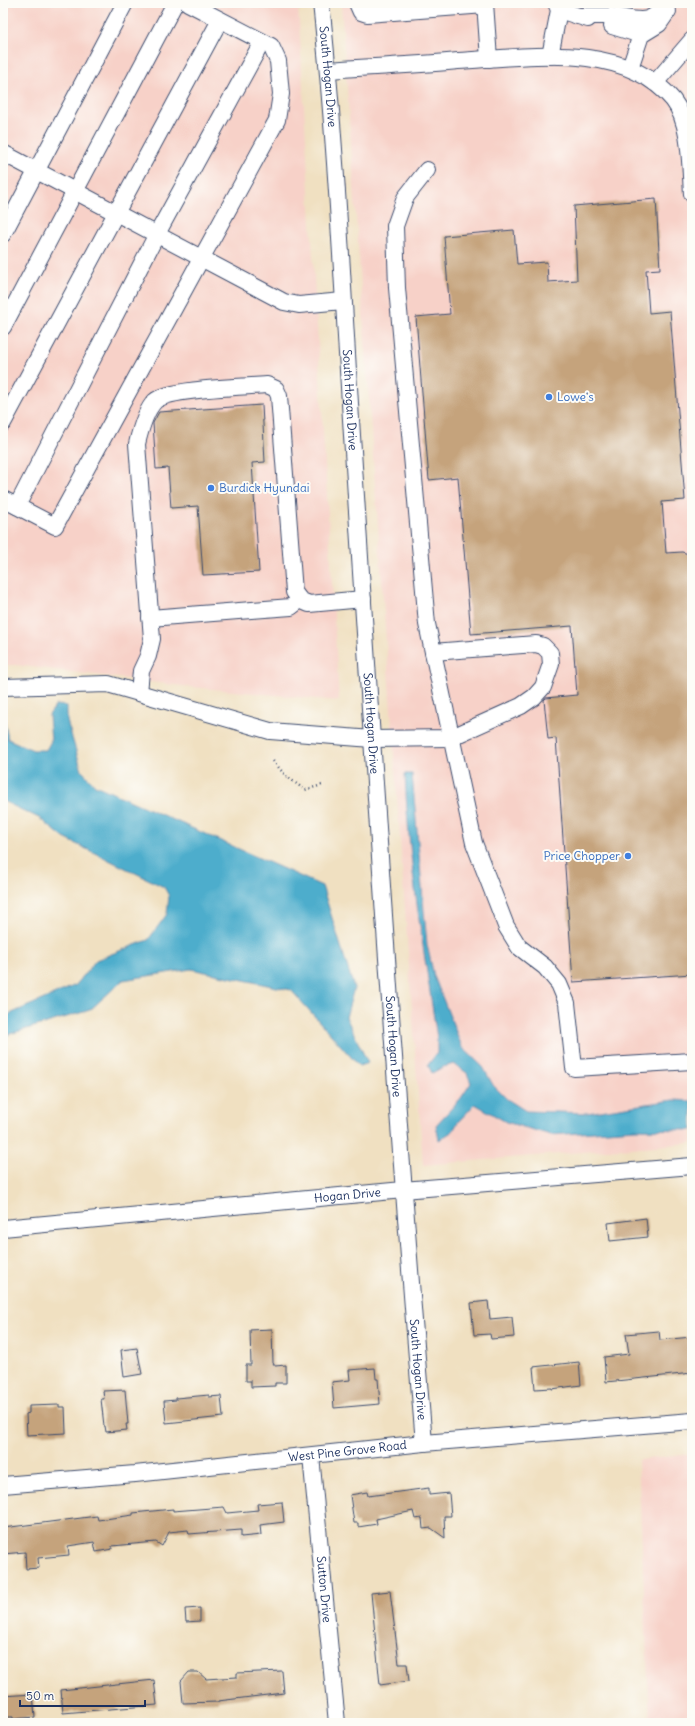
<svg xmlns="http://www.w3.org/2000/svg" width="695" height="1726" font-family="Delius,sans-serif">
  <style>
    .built { fill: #f7d1c8 }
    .water { fill: #4dadcc; stroke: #346e95 }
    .building { fill: #c5a37b }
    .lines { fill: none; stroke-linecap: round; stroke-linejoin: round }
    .minor-casing { stroke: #3b4a6d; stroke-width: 18 }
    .path { stroke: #3b4a6d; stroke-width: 2.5; stroke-dasharray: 1 3; stroke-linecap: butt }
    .minor { stroke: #fff; stroke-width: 16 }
    .shop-dot { fill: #3f7fe0; stroke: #fdfcf7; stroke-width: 1.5 }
    .labels { text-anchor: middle; stroke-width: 4; stroke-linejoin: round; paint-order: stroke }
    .street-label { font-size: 12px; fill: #1b2f5e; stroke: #fdfcf7 }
    .shop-label { font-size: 12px; fill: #366cbe; stroke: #fdfcf7; text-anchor: start }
  </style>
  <rect width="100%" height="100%" fill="#fdfcf7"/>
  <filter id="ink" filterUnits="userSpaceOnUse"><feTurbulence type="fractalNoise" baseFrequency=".025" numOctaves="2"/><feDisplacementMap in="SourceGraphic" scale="8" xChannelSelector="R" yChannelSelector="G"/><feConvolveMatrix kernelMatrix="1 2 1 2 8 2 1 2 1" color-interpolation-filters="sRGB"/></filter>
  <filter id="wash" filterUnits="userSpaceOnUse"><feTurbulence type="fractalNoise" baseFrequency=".012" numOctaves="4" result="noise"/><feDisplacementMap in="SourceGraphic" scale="16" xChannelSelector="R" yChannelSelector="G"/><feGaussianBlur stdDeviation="0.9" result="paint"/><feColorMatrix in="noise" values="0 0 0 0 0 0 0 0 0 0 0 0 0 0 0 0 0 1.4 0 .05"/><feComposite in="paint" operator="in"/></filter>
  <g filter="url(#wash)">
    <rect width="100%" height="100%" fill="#f0e0c1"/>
    <!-- built -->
    <g class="built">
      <polygon points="3,3 298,3 339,701 191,687 16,665 3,665"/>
      <polygon points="341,3 692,3 692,1143 423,1165"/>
      <polygon points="692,1454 692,1723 650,1723 638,1460"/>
    </g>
    <!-- water -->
    <g class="water">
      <polygon points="56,705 67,706 67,721 82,771 95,785 322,886 354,988 346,1017 368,1063 359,1066 291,990 191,969 123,980 90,1010 3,1036 3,1017 76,985 96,960 148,940 167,914 169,896 164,887 64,838 39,818 3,801 3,714 8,739 33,750 46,750 51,741 49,715"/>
      <path d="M405,774h7l15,171 7,31 28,71 21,20 10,18 14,14 19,12 61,2 86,-13 19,1v29l-57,-1 -84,6 -45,-13 -31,-18 -17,18 -5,9 -14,9 -3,-15 25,-27 10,-15 -4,-10 -13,-9 -11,3 -11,6 -4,-8 9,-12v-15c-13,-88 -29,-176 -32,-264z"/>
    </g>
    <g id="blocks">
      <!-- building -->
      <g class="building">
        <polygon points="656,199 660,269 646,270 649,313 670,311 685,500 662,502 666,553 682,552 692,555 692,974 573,982 556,738 548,739 544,700 546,698 577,695 572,626 471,634 458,477 429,480 416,317 450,314 444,236 514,230 517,264 547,262 548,282 577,280 574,206"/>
        <polygon points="262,405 265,462 252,463 259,572 203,575 198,506 171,508 168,468 156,469 153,423 159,412"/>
        <polygon points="646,1218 648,1237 610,1241 608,1223"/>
        <polygon points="488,1301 490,1319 512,1317 514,1337 491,1339 490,1334 474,1335 471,1303"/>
        <polygon points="272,1329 273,1363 275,1366 286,1365 286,1383 275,1383 275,1386 251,1387 251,1381 246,1381 246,1365 251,1365 250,1330"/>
        <polygon points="659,1331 660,1340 692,1337 692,1373 606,1382 604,1357 629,1354 626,1334"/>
        <polygon points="137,1348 142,1374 124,1377 121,1350"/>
        <polygon points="579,1362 581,1385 552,1389 552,1388 535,1389 533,1367"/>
        <polygon points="375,1368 376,1379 378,1379 380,1404 334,1408 332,1382 350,1380 349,1370"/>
        <polygon points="125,1390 128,1424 126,1424 127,1430 106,1432 105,1426 104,1426 101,1399 104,1399 103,1391"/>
        <polygon points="209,1395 209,1397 221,1396 223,1417 166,1423 164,1401 176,1400 176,1398"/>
        <polygon points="59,1405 59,1407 65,1407 66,1433 27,1435 26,1414 29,1413 29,1406"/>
        <polygon points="429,1488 429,1495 449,1493 451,1516 444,1516 445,1538 431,1528 423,1529 422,1518 415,1519 413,1511 376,1519 377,1524 358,1527 358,1523 354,1523 350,1495 367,1492 368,1496"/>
        <polygon points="282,1502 284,1522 260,1525 261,1535 241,1537 241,1530 189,1534 188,1530 169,1532 162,1546 156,1542 112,1546 112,1549 96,1552 94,1542 68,1546 69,1555 38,1558 39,1568 26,1569 25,1552 3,1554 3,1528 97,1516 98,1520 133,1515 133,1513 173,1509 173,1511 224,1507 227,1513 258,1510 257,1504"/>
        <polygon points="390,1591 399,1664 407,1664 409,1681 380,1685 371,1593"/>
        <polygon points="200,1608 200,1621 186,1622 185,1609"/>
        <polygon points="282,1671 284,1693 218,1701 218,1702 183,1703 181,1681 189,1672 198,1672 206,1679 237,1677 237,1673"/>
        <polygon points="154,1680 157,1705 63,1713 61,1690"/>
        <polygon points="33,1694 35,1717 13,1719 13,1717 4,1717 3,1696"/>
      </g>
    </g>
  </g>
  <g filter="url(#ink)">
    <use href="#blocks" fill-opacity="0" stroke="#3b4a6d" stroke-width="1"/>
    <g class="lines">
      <defs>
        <g id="minor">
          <path id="s1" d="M321,3c17,159 23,318 34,478 21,321 42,641 69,962"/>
          <polyline points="357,3 361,12 367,14 485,5"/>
          <polyline points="485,3 489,59"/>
          <polyline points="559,10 588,19"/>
          <path d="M578,16c11,0 23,0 34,0 20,2 41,13 51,-13"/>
          <polyline points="612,26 641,35"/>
          <polyline points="550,56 559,10 556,3"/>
          <polyline points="630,68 641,35 659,24 668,11"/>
          <path d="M328,70c44,-3 87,-5 130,-9 68,-4 166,-21 215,39 18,23 17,65 19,94"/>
          <polyline points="655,83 692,40"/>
          <polyline points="3,153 284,302 299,305 343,301"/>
          <polyline points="427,170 405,198 395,226 397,288 427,624 474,843 506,926 519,947 545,967 559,984 567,1003 574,1068 692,1061"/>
          <polyline points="3,234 125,3"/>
          <polyline points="3,327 175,3"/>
          <polyline points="3,423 220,20"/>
          <polyline points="3,499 55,526 277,120 281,94 278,61 271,46 188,3"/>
          <polyline points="17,506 157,234 262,42"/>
          <polyline points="150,618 291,607 300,600"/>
          <polyline points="3,687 108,684 270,731 372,739 450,738 521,706 534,697 543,687 551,664 550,653 543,646 536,644 433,652"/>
          <path d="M139,693l2,-22 7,-15 4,-17 -15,-195c3,-13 8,-33 18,-43 14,-13 90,-14 112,-16l9,4 3,7 15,196 6,8 9,4 54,-5"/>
          <path id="s2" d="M3,1228l400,-38 289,-24"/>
          <path id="s3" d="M311,1456l26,267"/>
          <path id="s4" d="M3,1485l132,-11 289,-31 268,-22"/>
        </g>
      </defs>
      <!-- minor casing -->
      <use href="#minor" class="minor-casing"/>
      <!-- path -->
      <polyline class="path" points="273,761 286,776 305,790 322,785"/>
      <!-- minor -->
      <use href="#minor" class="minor"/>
    </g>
  </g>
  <!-- markers -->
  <g class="shop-dot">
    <circle cx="549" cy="397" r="4"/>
    <circle cx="211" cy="488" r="4"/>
    <circle cx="628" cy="856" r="4"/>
  </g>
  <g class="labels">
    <!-- street labels -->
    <g class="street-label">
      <text dy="4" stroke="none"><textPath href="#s1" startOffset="74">South Hogan Drive</textPath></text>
      <text dy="4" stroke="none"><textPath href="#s1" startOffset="398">South Hogan Drive</textPath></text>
      <text dy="4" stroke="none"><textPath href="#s1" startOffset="722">South Hogan Drive</textPath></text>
      <text dy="4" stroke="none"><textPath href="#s1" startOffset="1046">South Hogan Drive</textPath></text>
      <text dy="4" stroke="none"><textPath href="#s2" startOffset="346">Hogan Drive</textPath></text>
      <text dy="4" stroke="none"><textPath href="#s1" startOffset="1370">South Hogan Drive</textPath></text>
      <text dy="4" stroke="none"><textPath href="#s4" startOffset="346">West Pine Grove Road</textPath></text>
      <text dy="4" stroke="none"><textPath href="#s3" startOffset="134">Sutton Drive</textPath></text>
    </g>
    <!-- shop labels -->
    <g class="shop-label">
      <text x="557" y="401">Lowe's</text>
      <text x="219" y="492">Burdick Hyundai</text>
      <text x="620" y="860" text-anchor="end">Price Chopper</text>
    </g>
  </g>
  <!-- margin -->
  <rect width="695" height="1726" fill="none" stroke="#fdfcf7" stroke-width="16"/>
  <!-- scale -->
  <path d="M20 1700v6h125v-6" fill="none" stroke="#1b2f5e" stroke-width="2"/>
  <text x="26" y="1700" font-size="12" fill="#1b2f5e" stroke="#fdfcf7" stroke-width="3" paint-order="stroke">50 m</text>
</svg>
